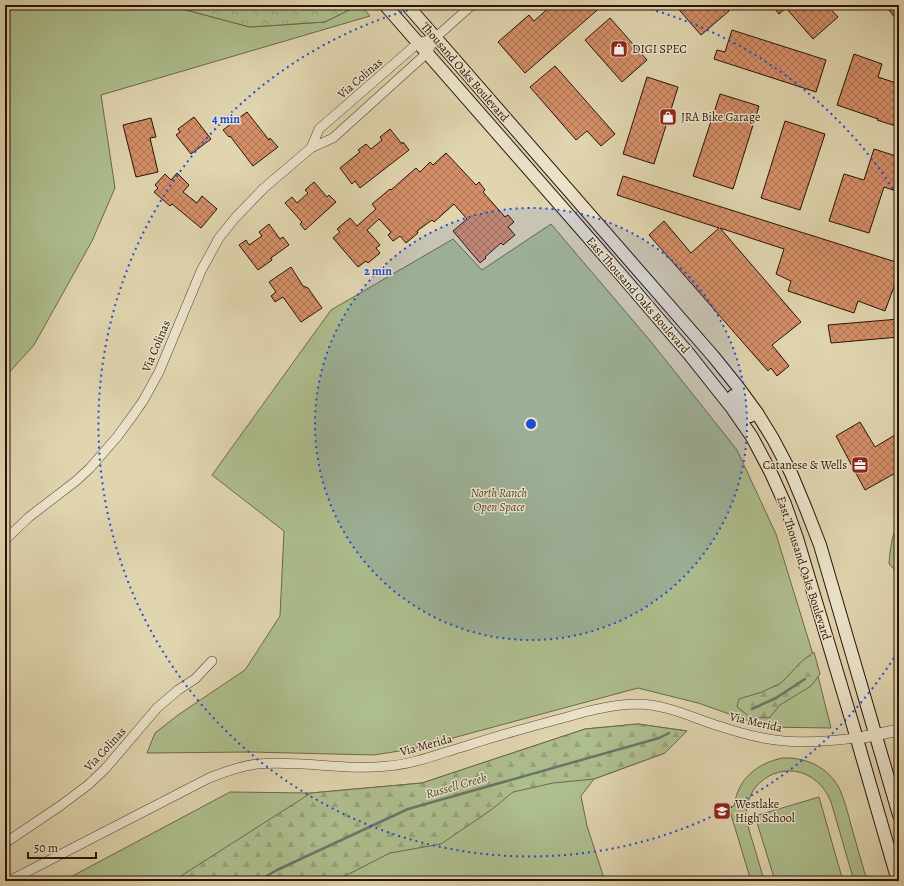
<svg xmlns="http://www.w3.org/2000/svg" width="904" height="886" font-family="Alegreya,serif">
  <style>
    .green { fill: #aebe8e; stroke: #6c684a }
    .forest { fill: url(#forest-firs); stroke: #6c684a }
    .park { fill: url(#park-crowns); stroke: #6c684a }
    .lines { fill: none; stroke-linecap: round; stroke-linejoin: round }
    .stream { stroke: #6a756a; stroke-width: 2.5 }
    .building { fill: url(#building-cross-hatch); stroke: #2a1106 }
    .minor-casing { stroke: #584230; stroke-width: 10 }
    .tertiary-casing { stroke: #584230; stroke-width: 12 }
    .secondary-casing { stroke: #2a1106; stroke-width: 14 }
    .minor { stroke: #ebe4cb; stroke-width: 9 }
    .tertiary { stroke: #ebe4cb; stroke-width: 11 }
    .secondary { stroke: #ebe4cb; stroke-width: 12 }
    .ring { fill: none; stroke: #1d4ed8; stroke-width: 2; stroke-dasharray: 2 4 }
    .labels { text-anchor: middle; stroke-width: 3; stroke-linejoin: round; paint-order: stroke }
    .poi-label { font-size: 12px; fill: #2a1106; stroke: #ebe4cb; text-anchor: start }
    .street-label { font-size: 12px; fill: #2a1106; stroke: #ebe4cb }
    .park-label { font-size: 12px; font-style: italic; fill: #52452f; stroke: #ebe4cb }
    .water-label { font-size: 13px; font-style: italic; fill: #4f4b40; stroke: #ebe4cb }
    .centre { fill: #1d4ed8; stroke: #ebe4cb; stroke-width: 2 }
    .ring-label { font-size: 12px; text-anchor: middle; font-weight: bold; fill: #1d4ed8; stroke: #ebe4cb; stroke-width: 3; stroke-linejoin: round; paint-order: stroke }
  </style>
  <defs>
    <pattern id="forest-firs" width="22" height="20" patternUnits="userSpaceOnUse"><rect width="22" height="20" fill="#aebe8e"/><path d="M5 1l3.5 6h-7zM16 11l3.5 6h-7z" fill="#96a279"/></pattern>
    <pattern id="park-crowns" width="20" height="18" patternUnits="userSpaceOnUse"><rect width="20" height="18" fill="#aebe8e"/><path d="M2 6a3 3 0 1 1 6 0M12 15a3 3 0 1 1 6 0" fill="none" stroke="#96a279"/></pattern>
    <pattern id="building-cross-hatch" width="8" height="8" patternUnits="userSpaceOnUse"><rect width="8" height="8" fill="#d48f68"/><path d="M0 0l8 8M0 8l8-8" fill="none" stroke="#ac7354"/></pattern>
  </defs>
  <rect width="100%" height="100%" fill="#e0d5af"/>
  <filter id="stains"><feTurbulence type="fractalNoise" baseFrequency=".005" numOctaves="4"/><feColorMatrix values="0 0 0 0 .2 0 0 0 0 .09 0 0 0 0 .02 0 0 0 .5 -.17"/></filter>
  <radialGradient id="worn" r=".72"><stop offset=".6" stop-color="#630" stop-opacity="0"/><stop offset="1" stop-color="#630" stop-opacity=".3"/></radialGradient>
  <!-- green -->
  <g class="green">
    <polygon points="5,5 167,5 250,27 325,22 359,5 361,5 370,16 101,95 115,188 92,241 34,345 5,377"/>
    <polygon points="551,224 652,343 737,450 776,534 811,648 831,728 766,727 698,703 638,688 412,749 374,755 251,752 147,753 155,733 178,715 245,670 280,616 284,531 212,475 331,310 453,239 482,270"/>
    <polygon points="638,724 687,731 665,753 594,779 581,796 587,826 605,881 63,881 230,792 311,793 422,783 585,729"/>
    <path d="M782,758c24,-1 47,9 58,32 5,11 8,24 11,35 5,19 11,37 16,56h-13l-23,-79c-4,-9 -8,-16 -16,-22 -25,-20 -63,-5 -68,27 -2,13 3,26 7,39 3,11 7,23 10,35h-13l-22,-73 5,-2c4,-27 22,-42 48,-48z"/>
    <polygon points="819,797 843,881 775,881 755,816"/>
  </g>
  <!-- forest -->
  <g class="forest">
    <path d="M899,525v46h-3l-7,-7c1,-11 2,-31 10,-39z"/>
    <polygon points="814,652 820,674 811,686 780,705 769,718 750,717 737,707 739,699 762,692 781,683 802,661"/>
    <polygon points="638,724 687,731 665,753 594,779 553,783 513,792 491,810 441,844 390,853 335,881 173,881 311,793 422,783 585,729"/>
  </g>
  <!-- park -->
  <polygon class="park" points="167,5 359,5 325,22 250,27"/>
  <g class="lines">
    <!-- stream -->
    <g class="stream">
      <polyline points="752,709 776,698 805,679"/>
      <polyline points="258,881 277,870 408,809 659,738 669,733"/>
    </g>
  </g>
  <!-- building -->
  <g class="building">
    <polygon points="552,5 603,5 525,73 498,42 529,15 534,21"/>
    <polygon points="675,5 724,5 729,11 701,35"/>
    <polygon points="772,5 827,5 838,17 813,39 786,8 779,14"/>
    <polygon points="885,5 899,5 899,23"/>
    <polygon points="610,18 647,60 622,82 585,40"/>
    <polygon points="732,30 826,60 816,92 714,59 717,50 725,52"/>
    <polygon points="854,54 882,64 878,77 899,84 899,127 877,120 878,119 837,105"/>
    <polygon points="555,66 615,134 601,146 587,131 576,140 530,87"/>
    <polygon points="647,77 678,87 654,164 623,154"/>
    <polygon points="720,94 759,106 733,189 693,176"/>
    <polygon points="247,112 269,140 270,138 278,147 253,166 230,136 229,137 223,130"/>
    <polygon points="194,117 211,139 191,154 176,135 180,132 178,129"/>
    <polygon points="151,118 156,137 150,138 158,172 136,177 123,125"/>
    <polygon points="785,121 825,134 800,210 761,198"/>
    <polygon points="390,129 402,144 403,142 409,150 360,188 355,181 352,184 340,168 360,152 358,150 366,144 371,149 382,140 380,137"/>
    <polygon points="874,149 899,157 899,192 884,187 869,233 829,221 844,174 864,180"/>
    <polygon points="446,153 476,185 479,182 485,190 483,192 505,217 508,215 514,222 508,227 515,235 503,245 501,243 485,257 486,258 480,263 453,231 467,219 454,204 434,222 432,220 417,231 418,233 406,243 400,236 393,241 388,235 391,232 379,219 367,230 380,245 376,248 380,253 368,263 366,261 358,267 333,238 340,232 337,229 350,218 357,226 376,209 372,204 390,189 391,190 416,168 420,172 430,162 433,165"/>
    <polygon points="177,173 189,185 183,192 197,203 202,196 217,209 201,228 172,204 170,206 154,192 158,188 155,185 165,174 171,180"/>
    <polygon points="623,176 899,263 899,285 895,284 885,311 858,301 854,313 788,291 791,281 776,274 784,249 720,228 801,322 772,345 789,366 777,376 771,368 768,371 649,235 664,221 691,253 719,228 617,195"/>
    <polygon points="314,182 327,197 329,195 336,202 305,230 300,224 302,222 285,203 292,197 297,203 308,193 305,190"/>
    <polygon points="269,224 280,239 283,237 289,245 271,258 272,260 258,270 239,245 246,240 249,245 262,236 259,232"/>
    <polygon points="291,267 303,286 308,288 322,308 301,322 283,297 275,302 271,296 276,292 269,282"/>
    <polygon points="899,319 899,337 831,343 828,325"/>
    <polygon points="860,422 875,447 895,435 899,441 899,471 865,490 836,436"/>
  </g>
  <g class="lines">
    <defs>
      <g id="minor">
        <polyline points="311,148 319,129 418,43 435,38"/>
        <polyline points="5,540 29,517 76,481 90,468 117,437 131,418 143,401 159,372 201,271 219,238 235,218 264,188 311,148 333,138 427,53 435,38 472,5"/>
        <polyline points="5,843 60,806 88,785 105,769 157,708 178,690 195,679 212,661"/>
        <path d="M9,881l200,-103c15,-6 31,-12 48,-14 44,-4 88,7 131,2 27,-2 53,-13 78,-20 33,-11 67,-20 101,-29 23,-7 47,-13 72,-13 26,1 48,11 71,19 11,4 22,7 32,10 41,12 79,10 120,4"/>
      </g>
      <polyline id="tertiary" points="864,737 899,730"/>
      <g id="secondary">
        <polyline points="385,5 616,269 689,354 732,408 752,437 771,473 785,504 797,538 852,722 898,881"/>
        <polyline points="407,5 713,356 738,387 757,413 773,439 791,473 806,509 820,545 899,815"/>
        <polyline points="733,396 747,415 750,416 757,413"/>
      </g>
    </defs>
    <!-- minor casing -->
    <use href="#minor" class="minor-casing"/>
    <!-- tertiary casing -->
    <use href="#tertiary" class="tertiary-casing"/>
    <!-- secondary casing -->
    <use href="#secondary" class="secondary-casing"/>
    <!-- minor -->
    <use href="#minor" class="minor"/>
    <!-- tertiary -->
    <use href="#tertiary" class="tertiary"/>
    <!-- secondary -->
    <use href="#secondary" class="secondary"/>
  </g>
  <!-- distance rings -->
  <circle cx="531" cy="424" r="216" fill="#1d4ed8" fill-opacity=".12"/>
  <g class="ring">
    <circle cx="531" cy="424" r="216"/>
    <path d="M897 653A432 432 0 1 1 423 6M639 6A432 432 0 0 1 897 195"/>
  </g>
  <!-- icons -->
  <defs>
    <symbol id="shop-square" viewBox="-11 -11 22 22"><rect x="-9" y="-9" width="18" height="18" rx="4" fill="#8f2418" stroke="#ebe4cb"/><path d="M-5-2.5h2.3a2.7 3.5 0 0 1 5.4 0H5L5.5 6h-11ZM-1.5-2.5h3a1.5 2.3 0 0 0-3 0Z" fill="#fff"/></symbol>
    <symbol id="office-square" viewBox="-11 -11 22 22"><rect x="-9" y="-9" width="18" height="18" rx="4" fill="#8f2418" stroke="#ebe4cb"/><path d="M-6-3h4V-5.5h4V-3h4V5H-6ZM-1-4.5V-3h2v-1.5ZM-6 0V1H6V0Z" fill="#fff"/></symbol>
    <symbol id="school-square" viewBox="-11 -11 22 22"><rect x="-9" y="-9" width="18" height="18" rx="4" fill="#8f2418" stroke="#ebe4cb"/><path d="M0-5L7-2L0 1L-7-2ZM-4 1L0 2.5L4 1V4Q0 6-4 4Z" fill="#fff"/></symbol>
  </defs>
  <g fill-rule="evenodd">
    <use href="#shop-square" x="609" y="39" width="20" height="20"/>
    <use href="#shop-square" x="658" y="107" width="20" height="20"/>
    <use href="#office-square" x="850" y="455" width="20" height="20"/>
    <use href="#school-square" x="712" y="801" width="20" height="20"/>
  </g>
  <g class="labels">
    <!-- poi labels -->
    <g class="poi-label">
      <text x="632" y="53">DIGI SPEC</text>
      <text x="681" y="121">JRA Bike Garage</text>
      <text x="847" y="469" text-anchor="end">Catanese &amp; Wells</text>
      <text x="735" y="808">Westlake<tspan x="735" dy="14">High School</tspan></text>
    </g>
    <!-- street labels -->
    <g class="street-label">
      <text transform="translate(465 72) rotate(49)" y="4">Thousand Oaks Boulevard</text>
      <text transform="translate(360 78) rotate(-41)" y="4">Via Colinas</text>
      <text transform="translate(638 295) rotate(49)" y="4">East Thousand Oaks Boulevard</text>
      <text transform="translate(156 346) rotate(-67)" y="4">Via Colinas</text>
      <text transform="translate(804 568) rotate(72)" y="4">East Thousand Oaks Boulevard</text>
      <text transform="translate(756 722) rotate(13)" y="4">Via Merida</text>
      <text transform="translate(426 745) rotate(-15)" y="4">Via Merida</text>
      <text transform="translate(105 749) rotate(-47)" y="4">Via Colinas</text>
    </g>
    <!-- park labels -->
    <g class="park-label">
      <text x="499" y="497">North Ranch<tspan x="499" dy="14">Open Space</tspan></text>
    </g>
    <!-- water labels -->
    <g class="water-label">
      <text transform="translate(456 785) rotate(-16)" y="5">Russell Creek</text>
    </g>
  </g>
  <circle cx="531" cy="424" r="6" class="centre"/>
  <g class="ring-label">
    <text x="226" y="123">4 min</text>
    <text x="378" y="275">2 min</text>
  </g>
  <!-- margin -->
  <rect width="904" height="886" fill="none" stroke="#e0d5af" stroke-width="20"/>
  <rect x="6" y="6" width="892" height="874" fill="none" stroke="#2a1106" stroke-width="2"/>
  <rect x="10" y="10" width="884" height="866" fill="none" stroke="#2a1106"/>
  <!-- scale -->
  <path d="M28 852v6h68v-6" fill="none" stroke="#2a1106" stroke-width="2"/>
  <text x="34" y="852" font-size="12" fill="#2a1106" stroke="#ebe4cb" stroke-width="3" paint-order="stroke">50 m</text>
  <rect width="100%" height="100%" filter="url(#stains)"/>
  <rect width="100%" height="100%" fill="url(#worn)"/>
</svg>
